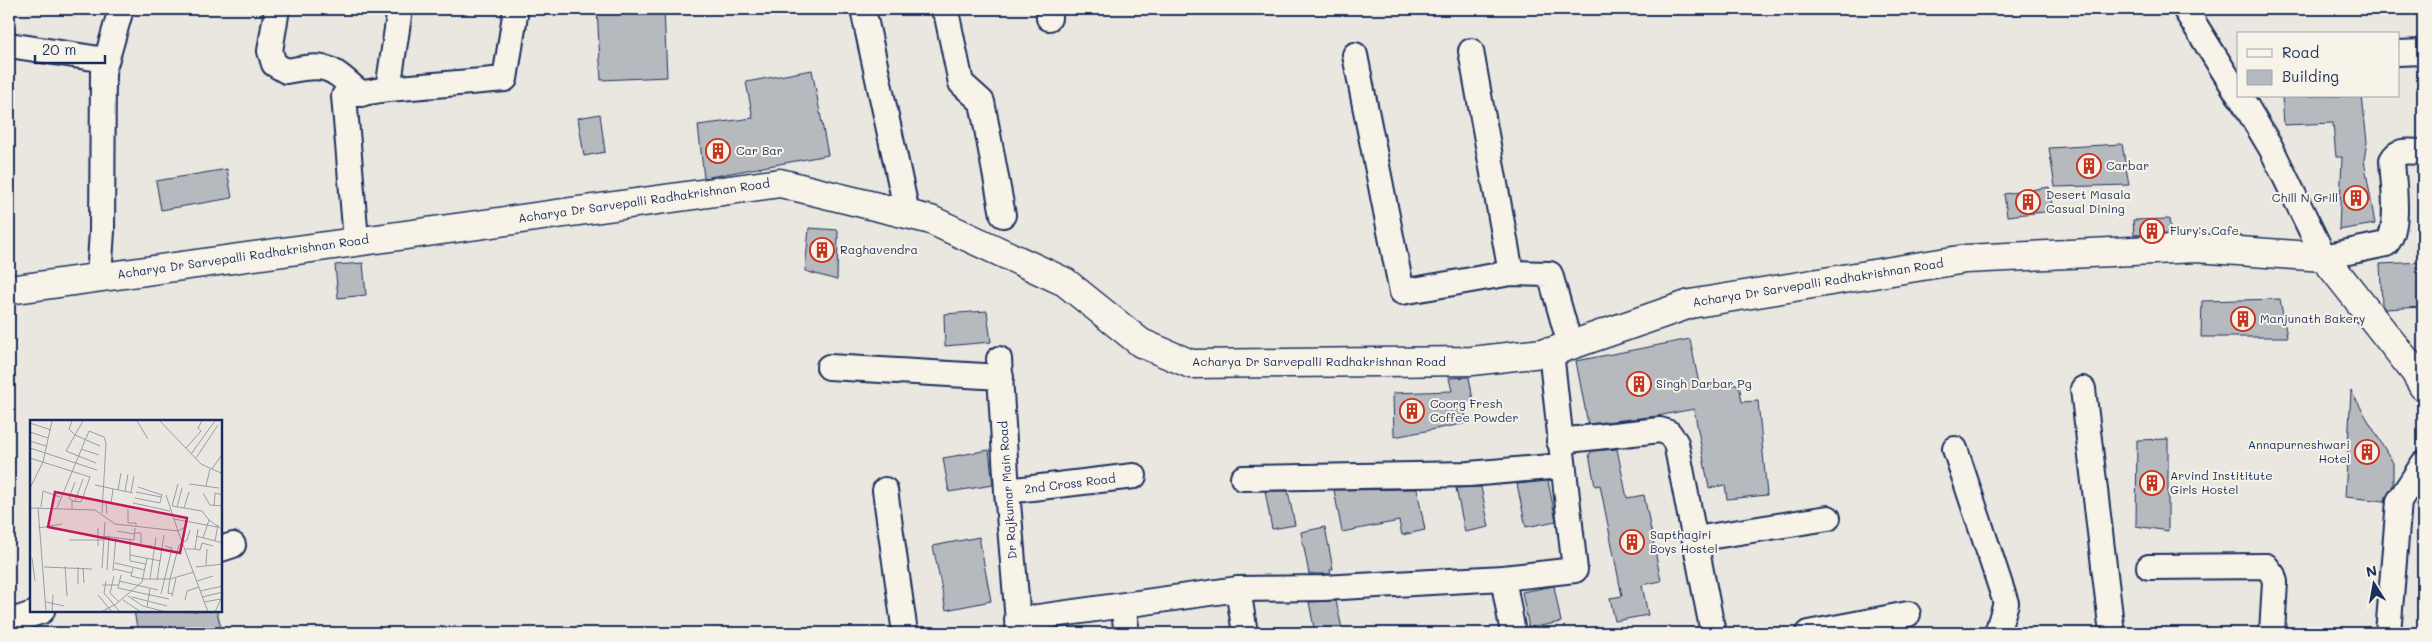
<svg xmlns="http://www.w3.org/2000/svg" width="2432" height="642" font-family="Mali,sans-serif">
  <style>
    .building { fill: #b6babf; stroke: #1b2f5e }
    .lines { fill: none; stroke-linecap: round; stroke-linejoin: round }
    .minor-casing { stroke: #1b2f5e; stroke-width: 28 }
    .tertiary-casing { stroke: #1b2f5e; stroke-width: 31 }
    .minor { stroke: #f7f3e8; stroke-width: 24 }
    .tertiary { stroke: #f7f3e8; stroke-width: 28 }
    .labels { text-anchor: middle; stroke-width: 4; stroke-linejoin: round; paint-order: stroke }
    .poi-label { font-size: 12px; fill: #1b2f5e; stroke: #f7f3e8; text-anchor: start }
    .street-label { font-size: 12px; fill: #1b2f5e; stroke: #f7f3e8 }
    .inset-road { fill: none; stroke: #979dac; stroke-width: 1 }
    .view { fill: #c2185b; fill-opacity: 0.15; stroke: #c2185b; stroke-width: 2.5 }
    .inset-edge { fill: none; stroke: #1b2f5e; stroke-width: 2.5 }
  </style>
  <rect width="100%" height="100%" fill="#eae7e0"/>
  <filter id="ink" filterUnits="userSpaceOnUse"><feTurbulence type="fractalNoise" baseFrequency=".02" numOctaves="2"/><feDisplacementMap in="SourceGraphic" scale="10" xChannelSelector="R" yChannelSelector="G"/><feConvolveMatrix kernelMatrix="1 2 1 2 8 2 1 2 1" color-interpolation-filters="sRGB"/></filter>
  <g filter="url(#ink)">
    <!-- building -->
    <g class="building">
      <polygon points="597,9 664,9 667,77 601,80"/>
      <polygon points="812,70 828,155 704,178 698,125 753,118 746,82"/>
      <polygon points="2282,96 2362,96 2367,142 2364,160 2375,224 2339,230 2342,157 2336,157 2333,123 2284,125"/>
      <polygon points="600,114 605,152 584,156 578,118"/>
      <polygon points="2122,144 2129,185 2055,187 2049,148"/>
      <polygon points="227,169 232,198 161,210 156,181"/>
      <polygon points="2049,187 2053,211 2007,216 2004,194"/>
      <polygon points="2169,219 2171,234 2134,235 2133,220"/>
      <polygon points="809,228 838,230 837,280 805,271"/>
      <polygon points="2422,262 2423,307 2385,309 2382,305 2380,264"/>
      <polygon points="363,263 366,295 338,298 335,265"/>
      <polygon points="2280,299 2287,337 2201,337 2202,301"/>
      <polygon points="987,311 991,342 945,346 944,314"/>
      <polygon points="1690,339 1700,389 1739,384 1742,402 1758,401 1767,495 1727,499 1725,485 1709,488 1694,409 1657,416 1588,424 1576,361"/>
      <polygon points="1469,377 1473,400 1463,402 1467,423 1394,437 1393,393 1452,391 1449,378"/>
      <polygon points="2351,391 2393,463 2393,486 2385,501 2345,497"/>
      <polygon points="2168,439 2168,531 2136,526 2137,440"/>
      <polygon points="1617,449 1627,498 1644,495 1661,581 1642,585 1648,615 1615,621 1610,598 1622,596 1600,485 1595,486 1589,454 1593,451"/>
      <polygon points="989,450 993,485 949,492 943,458"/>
      <polygon points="1548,481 1556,521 1526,527 1517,484"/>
      <polygon points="1481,487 1489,527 1465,532 1456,488"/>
      <polygon points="1417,489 1425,530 1402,535 1399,521 1342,532 1334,490"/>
      <polygon points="1265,491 1288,491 1295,525 1272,529"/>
      <polygon points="1325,527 1333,569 1330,570 1331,574 1309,574 1301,532"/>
      <polygon points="979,537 991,601 946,610 933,546"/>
      <polygon points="1554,586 1561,622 1529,628 1522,592"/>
      <polygon points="1336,601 1343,633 1315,633 1309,602"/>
      <polygon points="134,611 217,611 222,633 138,633"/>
    </g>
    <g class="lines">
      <defs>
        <g id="minor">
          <path d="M277,9l-7,42 4,13 12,7c43,-8 43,-5 75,23"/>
          <polyline points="863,9 907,213"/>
          <polyline points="943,9 947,16 961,83 982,102 1003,215"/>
          <polyline points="1049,9 1049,18"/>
          <polyline points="2185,9 2238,94"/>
          <polyline points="9,45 106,60"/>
          <polyline points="1471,51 1511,273"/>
          <polyline points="2398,53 2423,52"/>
          <polyline points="1355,55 1402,292 1511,273 1550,274 1570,345"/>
          <polyline points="388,89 400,9"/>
          <path d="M2240,96l31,52 53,109 62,-13c15,-15 7,-62 6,-84 6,-12 19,-8 31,-8"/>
          <polyline points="356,240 344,96 388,89 505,79 516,9"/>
          <polyline points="99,277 102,231 103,72 121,9"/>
          <polyline points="999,359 1007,491 1019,633"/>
          <polyline points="829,367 1001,377"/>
          <polyline points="2083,389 2112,633"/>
          <polyline points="1559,441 1660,430 1669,433 1676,443 1713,633"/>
          <polyline points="1955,449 2006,603 1997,633"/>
          <polyline points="1243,478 1469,474 1562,466"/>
          <polyline points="885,490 905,633"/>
          <polyline points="1007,491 1134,476"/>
          <polyline points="1695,539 1828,518"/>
          <polyline points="221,549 233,545"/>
          <polyline points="2149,567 2266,566 2273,575 2275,582 2272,633"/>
          <polyline points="1503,578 1513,633"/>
          <polyline points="1238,589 1245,633"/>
          <polyline points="1123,606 1127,633"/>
          <polyline points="1017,620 1238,589 1323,588 1503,578 1575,570 1551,352"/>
          <polyline points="9,622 42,611"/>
          <polyline points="1808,633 1908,614"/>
          <polyline points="2388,633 2399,501 2423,464"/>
        </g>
        <polyline id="tertiary" points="9,290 780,183 931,220 1065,282 1141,343 1191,364 1472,361 1551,352 1690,304 1965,259 2196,248 2324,257 2415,372 2423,386"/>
      </defs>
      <!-- minor casing -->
      <use href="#minor" class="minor-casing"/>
      <!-- tertiary casing -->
      <use href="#tertiary" class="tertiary-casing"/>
      <!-- minor -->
      <use href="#minor" class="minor"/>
      <!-- tertiary -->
      <use href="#tertiary" class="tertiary"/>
    </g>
  </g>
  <!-- icons -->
  <defs>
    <symbol id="building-ring" viewBox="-11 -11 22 22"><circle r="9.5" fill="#f7f3e8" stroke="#c8321e" stroke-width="1.5"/><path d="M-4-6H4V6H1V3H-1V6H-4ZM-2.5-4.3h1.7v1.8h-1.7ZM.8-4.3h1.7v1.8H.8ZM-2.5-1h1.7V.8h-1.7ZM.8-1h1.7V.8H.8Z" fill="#c8321e"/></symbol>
  </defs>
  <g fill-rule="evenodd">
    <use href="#building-ring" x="704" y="137" width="28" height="28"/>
    <use href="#building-ring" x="2075" y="152" width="28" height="28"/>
    <use href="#building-ring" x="2342" y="184" width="28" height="28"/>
    <use href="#building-ring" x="2014" y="188" width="28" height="28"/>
    <use href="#building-ring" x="2138" y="217" width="28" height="28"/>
    <use href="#building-ring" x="808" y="236" width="28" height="28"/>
    <use href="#building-ring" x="2229" y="305" width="28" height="28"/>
    <use href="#building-ring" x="1625" y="370" width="28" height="28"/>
    <use href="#building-ring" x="1398" y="397" width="28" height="28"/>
    <use href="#building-ring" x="2353" y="438" width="28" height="28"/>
    <use href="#building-ring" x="2138" y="469" width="28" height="28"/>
    <use href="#building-ring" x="1618" y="528" width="28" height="28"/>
  </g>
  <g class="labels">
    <!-- poi labels -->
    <g class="poi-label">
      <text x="736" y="155">Car Bar</text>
      <text x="2106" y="170">Carbar</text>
      <text x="2046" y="199">Desert Masala<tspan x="2046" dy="14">Casual Dining</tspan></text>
      <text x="2338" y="202" text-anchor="end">Chill N Grill</text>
      <text x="2170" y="235">Flury's Cafe</text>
      <text x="840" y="254">Raghavendra</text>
      <text x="2260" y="323">Manjunath Bakery</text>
      <text x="1656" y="388">Singh Darbar Pg</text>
      <text x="1430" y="408">Coorg Fresh<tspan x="1430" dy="14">Coffee Powder</tspan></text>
      <text x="2350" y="449" text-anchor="end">Annapurneshwari<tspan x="2350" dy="14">Hotel</tspan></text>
      <text x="2170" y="480">Arvind Instititute<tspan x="2170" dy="14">Girls Hostel</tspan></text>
      <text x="1650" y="539">Sapthagiri<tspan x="1650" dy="14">Boys Hostel</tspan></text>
    </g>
    <!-- street labels -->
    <g class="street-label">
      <text transform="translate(644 201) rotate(-8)" y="4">Acharya Dr Sarvepalli Radhakrishnan Road</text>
      <text transform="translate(243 257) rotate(-8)" y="4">Acharya Dr Sarvepalli Radhakrishnan Road</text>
      <text transform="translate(1818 283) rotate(-9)" y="4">Acharya Dr Sarvepalli Radhakrishnan Road</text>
      <text x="1319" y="366">Acharya Dr Sarvepalli Radhakrishnan Road</text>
      <text transform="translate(1070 484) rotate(-7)" y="4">2nd Cross Road</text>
      <text transform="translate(1008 490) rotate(-94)" y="4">Dr Rajkumar Main Road</text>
    </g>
  </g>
  <!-- overview -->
  <g transform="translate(30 420)">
    <rect width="192" height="192" fill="#eae7e0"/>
    <path class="inset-road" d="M42,1l-3,8 6,6 -9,16 30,12M53,1l-8,14 25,11M107,1l11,18M130,1l41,43 22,10M0,3l21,7M0,12l18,6M0,21l16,5M0,28l67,22M156,28l15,-17 -3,-3 4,-7M51,29l18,6M161,34l24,-33M0,38l60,19 -9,25 -9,-1v8M166,38l22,-33M182,49l11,-16M159,64l30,4M65,65l38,8M176,66l4,-17M108,67l24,8M0,68l13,-26 9,-41M88,70l3,-17M95,71l3,-17M101,72l3,-16M106,72l25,5M173,73l7,12 13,1M136,75l12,36 9,-5M105,78l25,5 2,-8M43,81l-4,-3 6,-16M45,81l8,-22M71,82h5l1,12M103,83l37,8M81,84l2,-15M142,86l30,5 7,9 -6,18M142,86l6,-22M184,86l1,-13 8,2M8,87l8,105M11,87l2,-16 17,6M147,87l5,-19M0,88l65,2 20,14 63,7 30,81M27,88l32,-77 15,6 2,6 -4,70M154,88l5,-16M98,89v14h8v4M144,99l43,8M179,100l14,10M8,108l24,-4M68,108v18M87,111l17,3M105,113h6v13h11M73,116l31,4 1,-12M166,116l27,7M100,119v22l16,3M39,120h34M185,121l3,-16M156,129h9l3,-20M165,129l5,1 2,-7 11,3M100,135l31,6M2,138l3,23M85,143l30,7M176,145l1,-16M35,146l2,30M14,147l48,2M48,147v17M166,147l27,-3M53,148l1,15M72,148l3,-46M103,148l-2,8 12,3h27l24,-7M84,149l18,4M77,150l2,-33M83,151l3,-34M91,155l-3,13 51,11M84,156l-4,17 9,9M120,159l6,-42M127,160l7,-45M76,161l-2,12 16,19M89,161l39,9M167,161l16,-5M72,165h16M170,171l23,-5M131,174l11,-46 -7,-2M143,174l-5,-1 2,-14 9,-34 8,-5 3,-10M68,175l14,17M98,176l15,10 23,6M142,176l4,-18M102,177l35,9M172,177l21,-5M93,180l18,12M155,180l2,-9 12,-4M16,182l18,4M174,182l17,-3M117,187l3,-18M22,192l1,-17M71,192l15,-8 26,-22 5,-24M185,192l8,-18"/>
    <path class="view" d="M25,72l132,26 -7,35 -132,-26z"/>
    <rect width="192" height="192" class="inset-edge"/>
  </g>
  <!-- margin -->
  <rect width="2432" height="642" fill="none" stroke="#f7f3e8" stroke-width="30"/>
  <rect x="15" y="15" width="2402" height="612" fill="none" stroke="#1b2f5e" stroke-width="2" filter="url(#ink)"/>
  <!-- legend -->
  <rect x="2237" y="32" width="162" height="65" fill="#f7f3e8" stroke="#9fa5b1"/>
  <rect x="2247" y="49" width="25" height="8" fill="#f7f3e8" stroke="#9fa5b1"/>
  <text x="2282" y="58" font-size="15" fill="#1b2f5e">Road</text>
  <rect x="2247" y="70" width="25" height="15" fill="#b6babf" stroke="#9fa5b1"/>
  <text x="2282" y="82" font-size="15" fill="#1b2f5e">Building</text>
  <!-- north arrow -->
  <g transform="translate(2374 584) rotate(349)" stroke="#f7f3e8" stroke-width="4" paint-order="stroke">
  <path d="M0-4L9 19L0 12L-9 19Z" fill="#1b2f5e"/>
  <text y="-8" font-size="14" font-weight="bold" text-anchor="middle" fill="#1b2f5e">N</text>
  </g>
  <!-- scale -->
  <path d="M35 55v8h70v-8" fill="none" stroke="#1b2f5e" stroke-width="2.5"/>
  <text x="42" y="55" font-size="15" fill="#1b2f5e" stroke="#f7f3e8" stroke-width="4" paint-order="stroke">20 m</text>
</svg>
